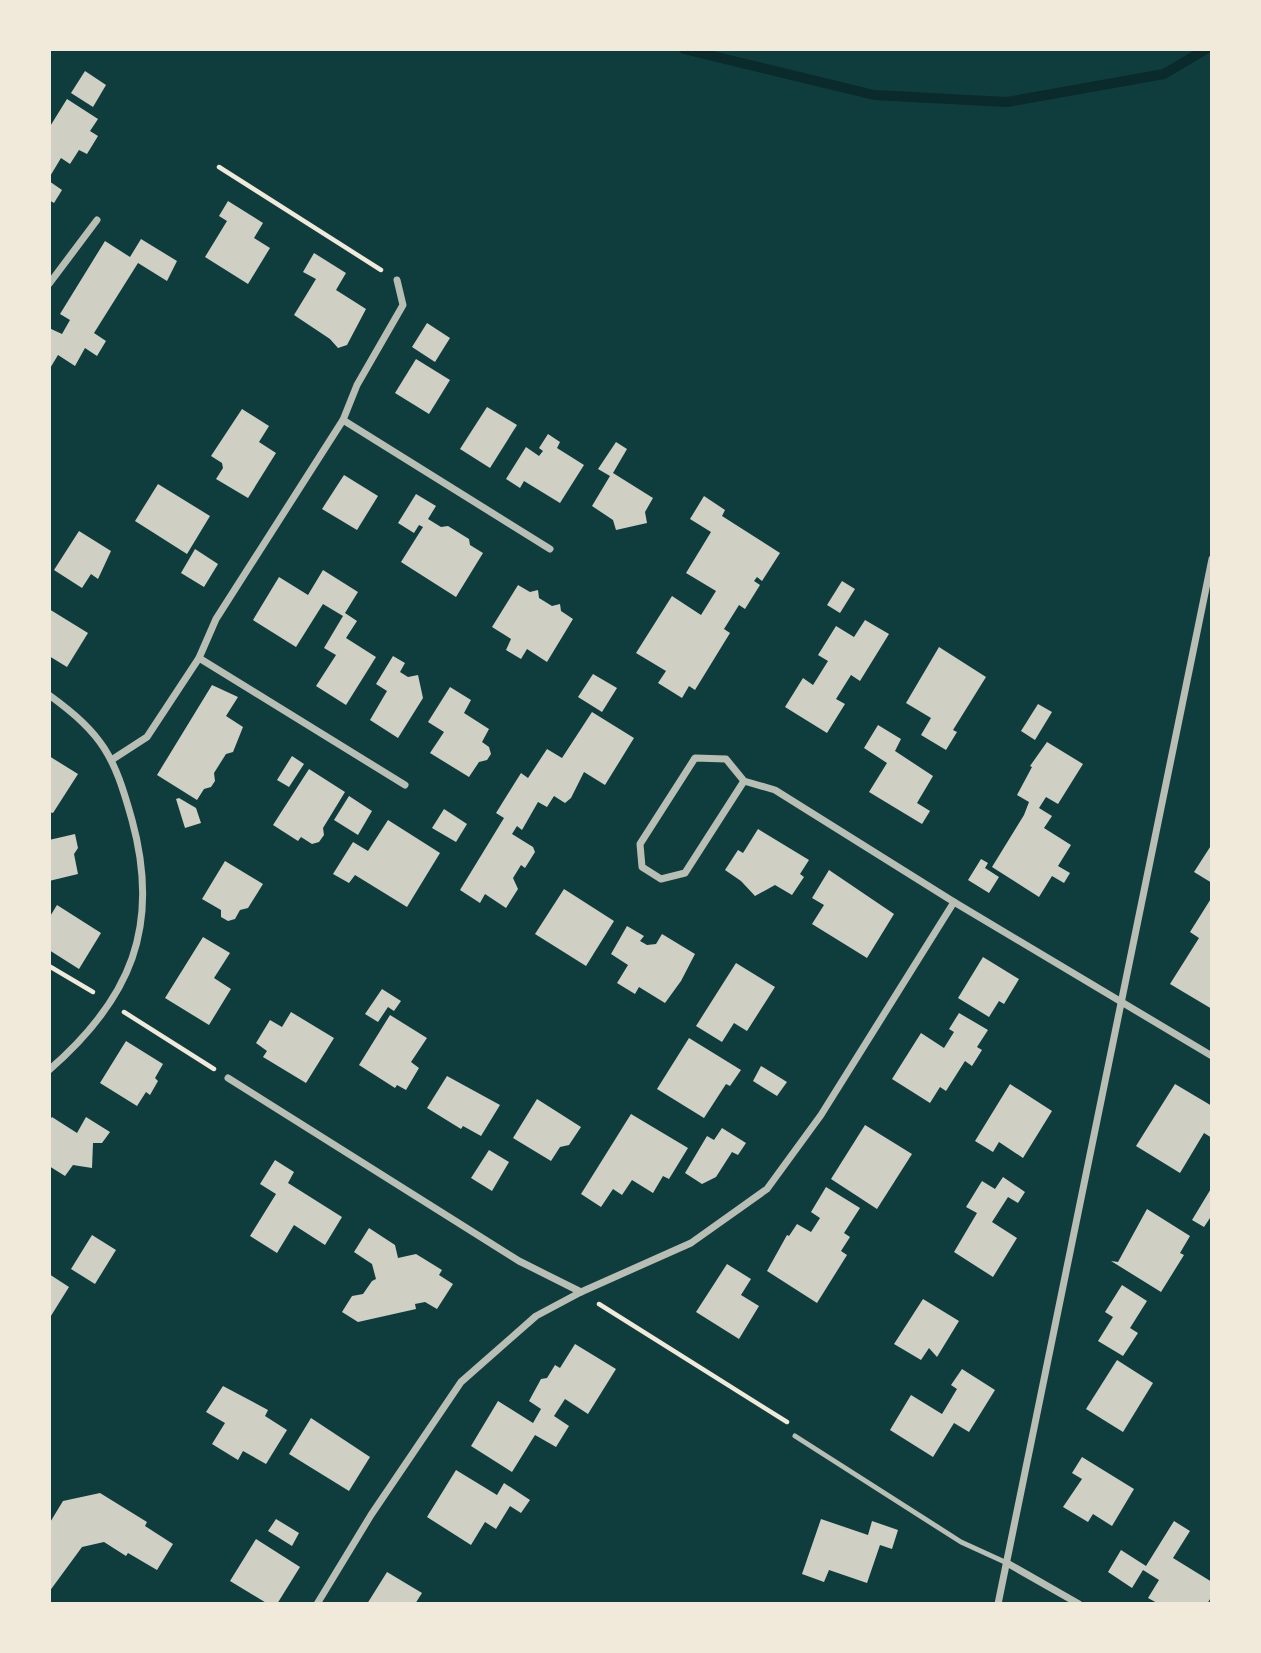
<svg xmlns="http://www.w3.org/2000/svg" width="1261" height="1653" font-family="Mulish,sans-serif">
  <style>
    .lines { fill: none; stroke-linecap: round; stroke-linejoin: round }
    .stream { stroke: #0a2a2b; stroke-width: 10 }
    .building { fill: #cfcfc3 }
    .path { stroke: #f1e9da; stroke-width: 4.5 }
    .service { stroke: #b8beb3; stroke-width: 5 }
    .minor { stroke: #b8beb3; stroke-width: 7 }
  </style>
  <rect width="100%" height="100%" fill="#0f3d3e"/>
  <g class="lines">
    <!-- stream -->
    <polyline class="stream" points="684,49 874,95 1007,102 1164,74 1206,49"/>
  </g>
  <!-- building -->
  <g class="building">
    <polygon points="85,71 106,85 93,107 71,93"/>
    <polygon points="67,99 98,119 90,131 98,136 87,154 79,150 70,164 61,158 49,178 49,128"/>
    <polygon points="49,181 62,190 54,203 49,200"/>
    <polygon points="228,201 263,223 254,238 270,248 248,284 205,257 227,221 219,216"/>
    <polygon points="141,239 177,261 167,281 138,263 94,333 106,341 97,356 85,348 75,366 58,355 49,370 49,328 62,334 70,320 60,314 105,241 130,257"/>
    <polygon points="314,253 346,273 336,290 366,309 347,345 338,348 330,339 294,315 316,279 303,272"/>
    <polygon points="427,323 450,338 435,362 412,347"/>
    <polygon points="416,359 450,380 429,414 395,393"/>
    <polygon points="487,407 517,425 490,468 460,449"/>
    <polygon points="242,409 269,426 259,442 276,453 248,498 216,479 223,468 222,463 211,456"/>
    <polygon points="548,434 560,442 557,448 584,465 560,503 524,481 520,488 506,479 526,447 539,456 543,451 539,448"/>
    <polygon points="616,442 627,449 613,473 653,498 645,512 647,523 616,530 613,520 592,506 610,476 598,469"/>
    <polygon points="344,475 378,496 357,530 322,509"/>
    <polygon points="158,484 210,516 187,554 135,521"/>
    <polygon points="416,494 436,506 428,519 441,527 448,526 469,539 470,545 483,553 456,597 401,562 423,527 419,525 414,533 398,523"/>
    <polygon points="704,496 725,510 722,516 780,553 762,581 757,577 754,581 760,585 745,609 739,605 724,629 730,633 695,690 689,686 682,698 658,683 666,671 636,653 672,596 701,615 716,591 686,573 711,532 690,519"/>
    <polygon points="79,531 111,551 98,579 91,574 82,588 54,570"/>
    <polygon points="195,549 218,564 204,587 181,573"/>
    <polygon points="323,570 358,592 345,613 357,621 346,638 376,657 346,705 316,686 336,655 324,648 343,616 323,604 296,647 253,620 279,577 308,595"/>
    <polygon points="842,581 855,589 840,613 827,605"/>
    <polygon points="518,585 530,592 538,590 539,598 552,606 560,604 561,611 573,619 547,662 527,649 521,659 506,650 511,639 492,627"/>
    <polygon points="49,609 88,633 67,667 49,656"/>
    <polygon points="865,620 889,634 860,681 851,675 836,699 845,704 827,733 785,707 803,678 813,685 828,661 818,655 836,626 854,637"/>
    <polygon points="939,647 986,677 953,730 957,732 946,750 921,735 931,718 906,703"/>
    <polygon points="393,656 405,663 400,672 408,677 418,675 423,698 398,738 370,720 387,691 376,684"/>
    <polygon points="593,674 617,688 602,712 578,697"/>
    <polygon points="212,685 238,697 226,716 243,727 233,752 226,754 214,773 215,781 211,787 204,789 197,800 157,775"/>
    <polygon points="450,687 471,700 464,713 489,729 482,742 489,747 491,754 487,760 479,762 469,777 430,753 444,732 428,722"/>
    <polygon points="1038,704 1052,712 1035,740 1021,731"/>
    <polygon points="592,712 634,738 605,785 584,772 571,798 565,803 554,796 547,807 538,802 522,830 517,826 512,834 533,847 535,852 525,868 521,865 513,878 518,889 506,908 485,894 480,903 460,890 504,818 496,813 521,773 528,778 547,749 562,758"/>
    <polygon points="878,725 901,739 895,751 933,776 917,803 930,811 922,824 869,792 887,763 864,748"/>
    <polygon points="1047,742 1083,764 1058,804 1046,797 1039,808 1052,816 1044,828 1071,845 1058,866 1070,873 1064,883 1052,876 1039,897 992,867 1024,815 1029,802 1017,795 1032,767 1030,766"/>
    <polygon points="49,756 78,774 53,813 49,812"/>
    <polygon points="292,756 304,764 289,787 277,780"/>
    <polygon points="309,769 345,792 323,828 324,835 319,842 312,844 301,837 298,841 273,825"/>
    <polygon points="349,796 372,811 358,835 334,820"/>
    <polygon points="179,798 196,808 201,823 185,828 176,799"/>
    <polygon points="444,809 467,824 456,842 432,828"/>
    <polygon points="388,820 440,853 407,907 355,875 349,883 333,874 353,842 368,851"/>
    <polygon points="758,829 809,860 800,874 804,877 792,895 775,885 755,896 741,881 725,870 738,850 743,853"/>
    <polygon points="75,834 78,848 74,854 78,874 49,881 49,840"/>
    <polygon points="1212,844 1212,883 1194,872"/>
    <polygon points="981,859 988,863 985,868 999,877 989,893 968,880"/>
    <polygon points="225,861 263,884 248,908 240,910 235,919 228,921 221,917 221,910 202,899"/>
    <polygon points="829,870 894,914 867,958 812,924 824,905 812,898"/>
    <polygon points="564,889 614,921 586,966 535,934"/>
    <polygon points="1212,897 1212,1009 1170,984 1199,938 1190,932"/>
    <polygon points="57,905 101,933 79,969 49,950 49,918"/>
    <polygon points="627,926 644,936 640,941 647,945 656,944 662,934 695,954 681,981 665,1003 639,987 635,994 617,983 628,965 611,954"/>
    <polygon points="203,937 230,953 214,978 231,989 209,1025 165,998"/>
    <polygon points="983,957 1019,979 1004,1004 999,1001 989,1017 958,998"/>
    <polygon points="736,963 775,987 747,1031 734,1023 722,1042 696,1026"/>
    <polygon points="382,989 401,1001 394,1011 388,1007 378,1022 365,1014"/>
    <polygon points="291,1012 334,1038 306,1083 263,1057 267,1051 256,1043 270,1020 282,1027"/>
    <polygon points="959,1013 988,1030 977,1047 982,1050 972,1066 965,1061 946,1091 940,1087 930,1103 892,1079 921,1033 944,1048 954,1032 949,1029"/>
    <polygon points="390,1015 427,1038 411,1062 419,1068 406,1090 397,1085 395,1088 359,1065"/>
    <polygon points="689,1038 741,1070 730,1086 726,1084 704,1118 657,1089"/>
    <polygon points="126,1041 163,1064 155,1078 158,1081 150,1095 146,1092 137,1106 100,1083"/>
    <polygon points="761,1066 787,1082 777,1096 753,1081"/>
    <polygon points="447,1076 500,1105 481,1136 463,1126 461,1129 427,1108"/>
    <polygon points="1010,1084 1052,1111 1023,1158 999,1142 993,1152 975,1141"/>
    <polygon points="1175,1084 1212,1106 1212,1138 1204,1133 1180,1173 1136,1146"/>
    <polygon points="537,1099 581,1127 569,1145 560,1147 551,1161 513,1138"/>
    <polygon points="631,1114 688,1148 669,1179 663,1176 653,1193 632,1180 622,1195 613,1189 601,1207 581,1194"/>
    <polygon points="52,1117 77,1133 86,1117 110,1132 102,1143 93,1143 92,1168 73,1165 65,1176 49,1166 49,1121"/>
    <polygon points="865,1125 912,1154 877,1209 831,1179"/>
    <polygon points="722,1128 746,1143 738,1155 732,1152 716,1177 702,1184 685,1173 707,1136 714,1140"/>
    <polygon points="489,1150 509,1162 492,1191 471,1178"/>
    <polygon points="275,1160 294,1172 288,1183 342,1217 325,1245 294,1225 277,1253 250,1236 276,1194 260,1184"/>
    <polygon points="1003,1177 1025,1192 1018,1203 1008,1197 992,1222 1017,1238 993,1277 954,1252 977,1213 966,1207 982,1181 995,1189"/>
    <polygon points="826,1187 860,1208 844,1233 850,1237 841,1251 847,1255 817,1303 767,1271 787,1235 789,1236 797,1224 811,1232 820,1218 811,1212"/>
    <polygon points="1212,1187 1212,1215 1204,1227 1192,1220"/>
    <polygon points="1147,1209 1190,1236 1180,1253 1184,1255 1161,1292 1111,1261 1118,1262"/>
    <polygon points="369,1228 395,1245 398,1258 416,1254 442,1270 439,1275 453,1284 437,1309 425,1302 415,1304 416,1309 358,1322 342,1312 352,1296 363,1294 372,1281 376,1279 372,1264 354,1252"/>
    <polygon points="92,1235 116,1250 95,1284 71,1269"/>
    <polygon points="727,1264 751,1279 741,1295 759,1306 739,1339 696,1312"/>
    <polygon points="49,1274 69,1287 49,1319"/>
    <polygon points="1122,1285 1147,1301 1130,1328 1138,1333 1123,1356 1098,1341 1113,1317 1105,1312"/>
    <polygon points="923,1299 959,1321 937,1357 929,1348 921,1360 894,1344"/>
    <polygon points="575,1344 616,1369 588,1414 565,1399 554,1416 569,1426 556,1447 535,1435 512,1472 471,1446 498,1401 533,1423 541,1409 529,1401 541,1379 547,1378 555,1365 560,1368"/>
    <polygon points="1117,1360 1153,1383 1123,1432 1086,1409"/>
    <polygon points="962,1369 995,1390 969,1432 954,1423 933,1457 890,1430 911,1395 942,1414 957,1389 951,1385"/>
    <polygon points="223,1386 268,1410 265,1416 287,1430 266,1464 243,1451 238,1460 212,1444 225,1423 206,1412"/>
    <polygon points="311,1418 370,1457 349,1491 289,1454"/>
    <polygon points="1082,1457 1134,1489 1112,1526 1093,1514 1088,1522 1063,1507 1082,1479 1072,1473"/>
    <polygon points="456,1470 497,1495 504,1483 530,1500 521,1513 510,1506 496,1529 485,1522 471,1545 427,1517"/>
    <polygon points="100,1493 147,1522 145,1526 173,1544 157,1570 128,1553 126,1556 104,1542 82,1547 49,1592 49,1524 63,1501"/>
    <polygon points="276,1519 299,1533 292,1546 268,1531"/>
    <polygon points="821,1519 868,1535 872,1521 898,1530 892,1549 880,1545 867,1583 829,1570 824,1582 802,1574"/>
    <polygon points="1174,1521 1190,1531 1173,1558 1212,1582 1212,1596 1207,1604 1159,1604 1148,1598 1159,1580 1143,1570 1132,1588 1108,1572 1121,1550 1146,1566"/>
    <polygon points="256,1539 300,1567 277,1604 268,1604 230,1581"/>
    <polygon points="387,1572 422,1593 415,1604 367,1604"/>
  </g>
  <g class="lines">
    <!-- path -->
    <g class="path">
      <polyline points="219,167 381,270"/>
      <polyline points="49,966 93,992"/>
      <polyline points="124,1012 214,1069"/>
      <polyline points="599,1304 787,1422"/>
    </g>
    <!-- service -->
    <polyline class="service" points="795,1436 961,1542 1007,1563"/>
    <!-- minor -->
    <g class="minor">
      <polyline points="49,284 97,220"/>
      <polyline points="343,420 550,549"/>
      <polyline points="199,658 405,785"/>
      <path d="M49,695c55,40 65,61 83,125 29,106 -1,179 -83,250"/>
      <polyline points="113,759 147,737 199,658 216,619 343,420 357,385 403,305 397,280"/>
      <polyline points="744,781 726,759 695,758 640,844 642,867 661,879 685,873 744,781 775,790 954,902 1212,1056"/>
      <polyline points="228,1078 519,1261 581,1292"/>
      <polyline points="1007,1563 1079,1604"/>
      <polyline points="317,1604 371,1515 461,1382 536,1316 581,1292 691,1243 767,1189 821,1115 954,902"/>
      <polyline points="998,1604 1212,559"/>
    </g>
  </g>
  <!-- border -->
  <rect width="1261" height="1653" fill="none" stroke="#f1e9da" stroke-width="102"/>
</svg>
